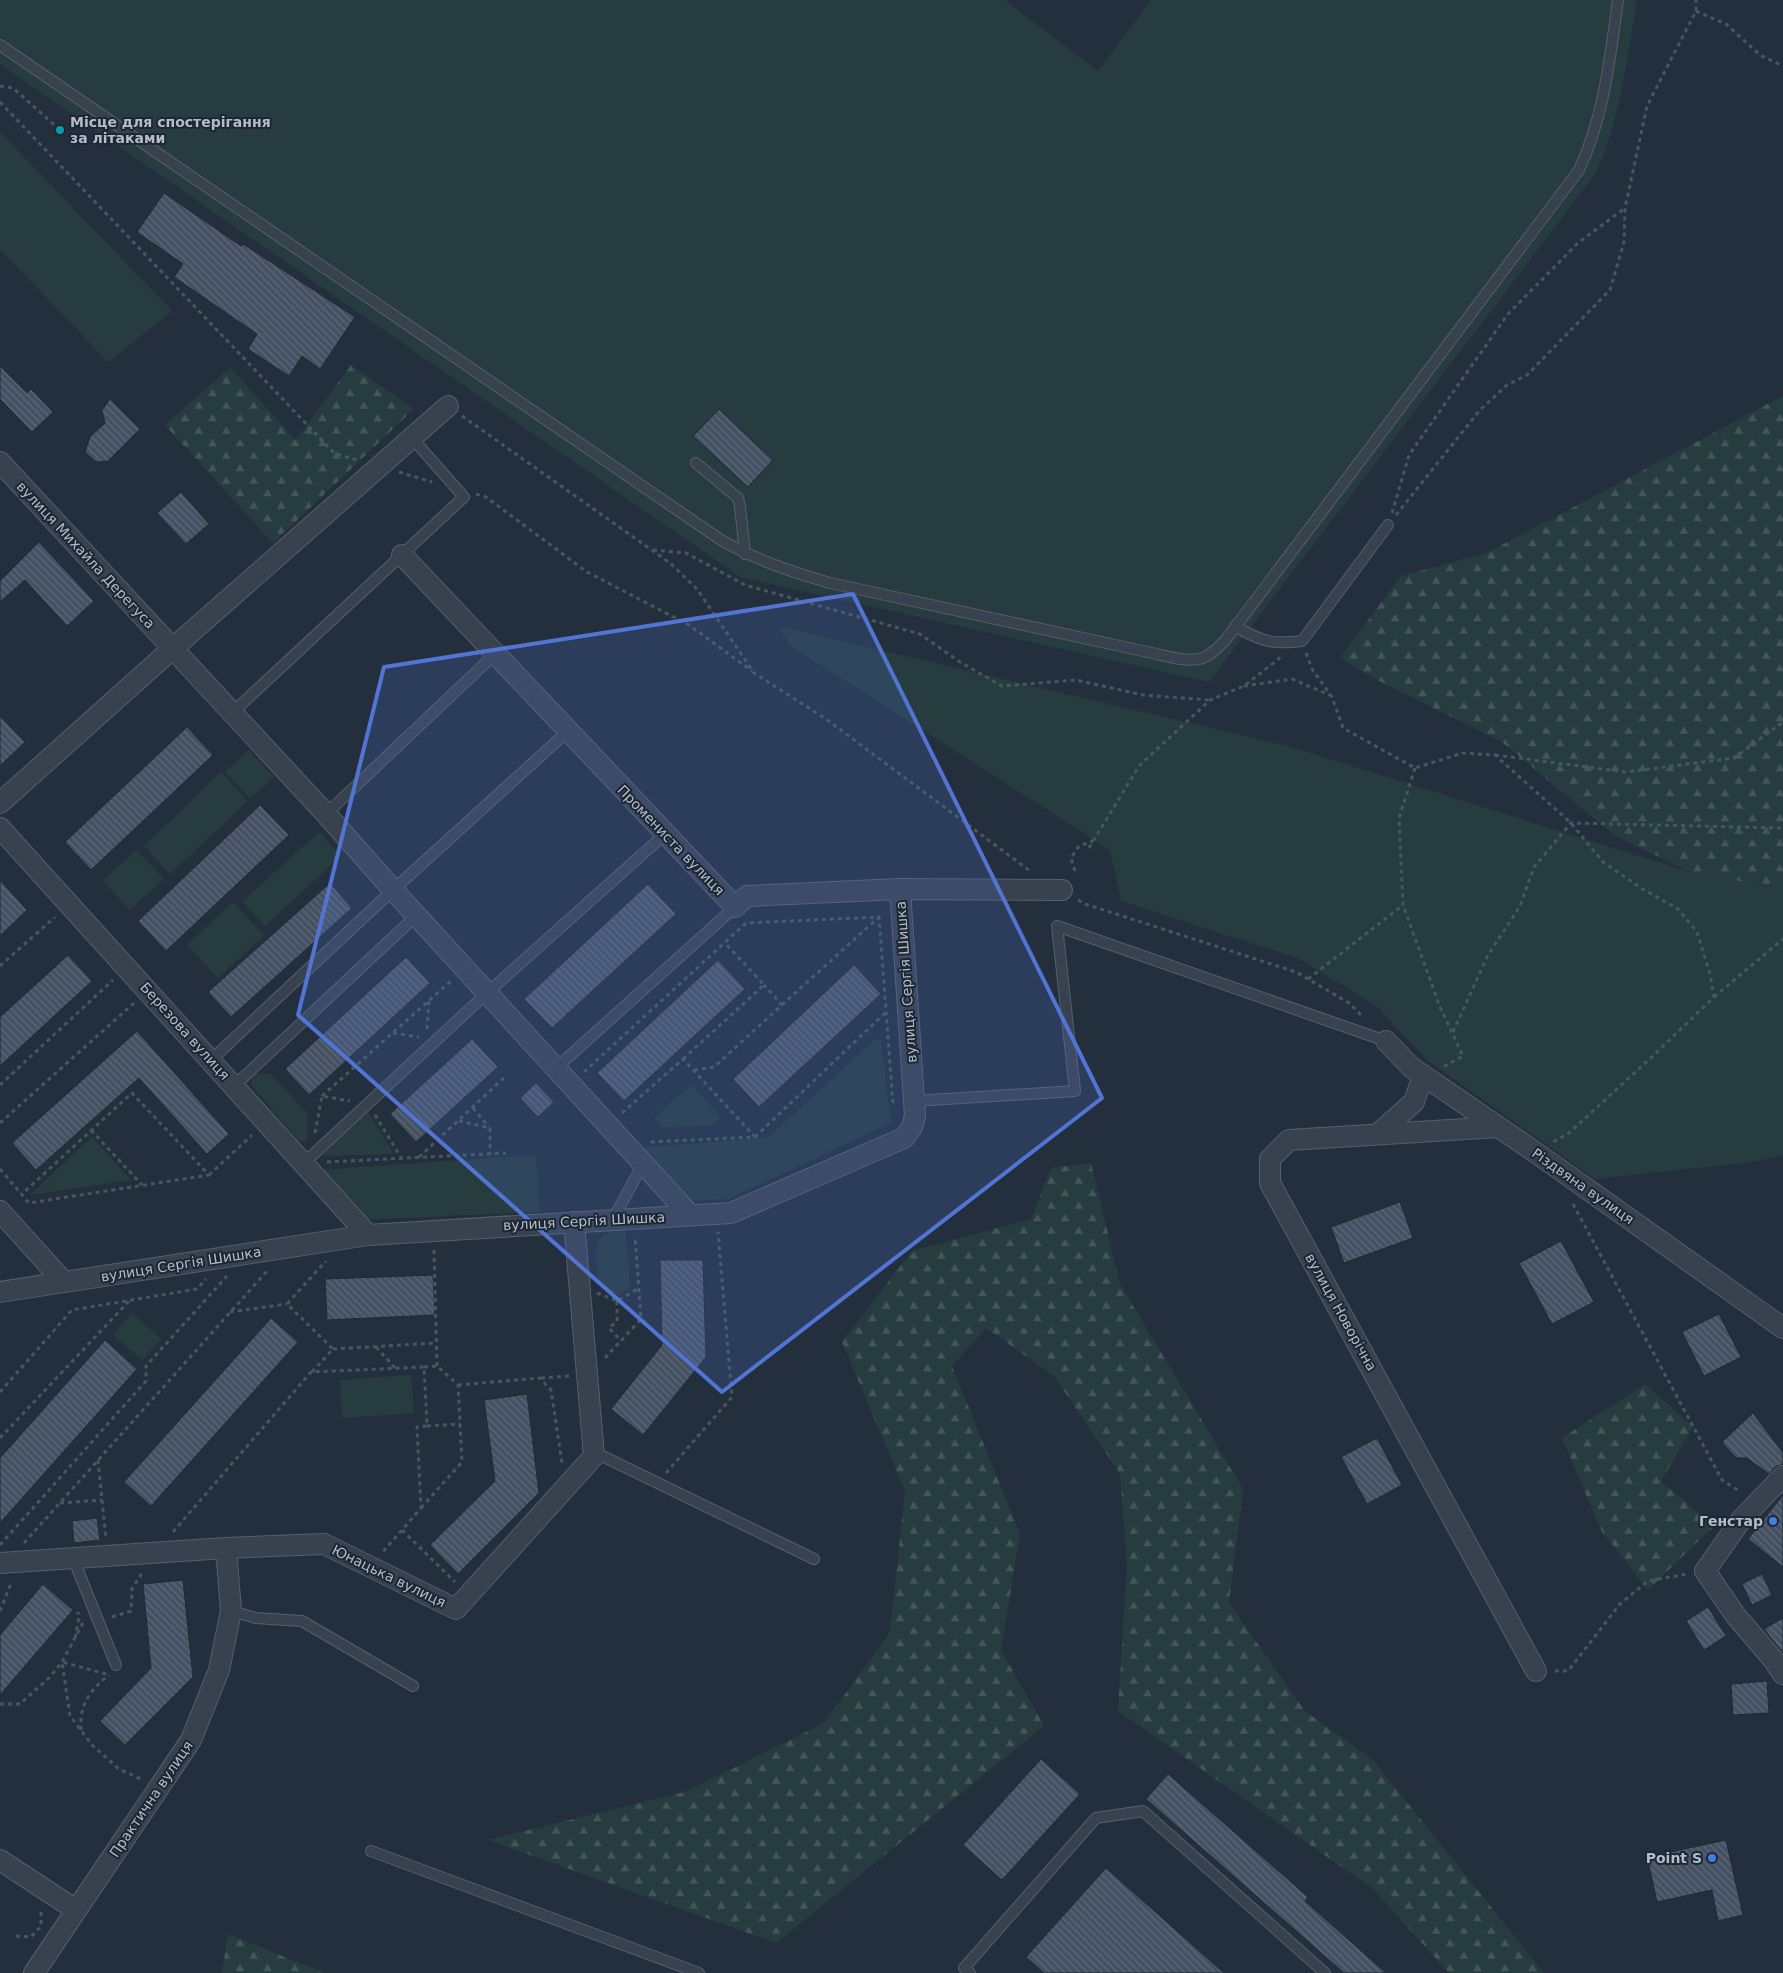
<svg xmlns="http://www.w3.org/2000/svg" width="1783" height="1973" font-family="'DejaVu Sans',sans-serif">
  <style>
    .green { fill: #263c3f }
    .forest { fill: url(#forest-firs) }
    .building { fill: url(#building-back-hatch); stroke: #1f2835 }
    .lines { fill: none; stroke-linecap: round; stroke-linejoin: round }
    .lane-casing { stroke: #565f6c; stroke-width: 12 }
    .street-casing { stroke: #565f6c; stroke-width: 22 }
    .path { stroke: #44595c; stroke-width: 3; stroke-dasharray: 4 4; stroke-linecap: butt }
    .lane { stroke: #38414e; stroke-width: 10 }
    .street { stroke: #38414e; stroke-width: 20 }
    .marked { fill: #5274d3; fill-opacity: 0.2; stroke: #5274d3; stroke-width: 4; stroke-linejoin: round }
    .culture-dot { fill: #0f9aa8; stroke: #1d2633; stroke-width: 2 }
    .shop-dot { fill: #3f7fe0; stroke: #1d2633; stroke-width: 2 }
    .labels { text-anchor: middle; stroke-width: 4; stroke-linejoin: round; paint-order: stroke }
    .poi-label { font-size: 14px; font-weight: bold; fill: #b4bcc9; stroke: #1d2633; text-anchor: end }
    .street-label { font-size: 14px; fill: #b4bcc9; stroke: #1d2633 }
  </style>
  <defs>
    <pattern id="forest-firs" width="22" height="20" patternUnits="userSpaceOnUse" patternTransform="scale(1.25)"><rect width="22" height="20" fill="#263c3f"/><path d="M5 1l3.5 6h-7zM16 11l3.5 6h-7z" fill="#435659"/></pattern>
    <pattern id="building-back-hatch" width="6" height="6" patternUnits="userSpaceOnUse" patternTransform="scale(1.25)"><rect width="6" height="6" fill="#455162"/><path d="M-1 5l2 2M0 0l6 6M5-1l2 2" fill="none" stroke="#5d6877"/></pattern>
  </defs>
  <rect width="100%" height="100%" fill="#242f3e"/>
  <!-- green -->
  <g class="green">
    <path d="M0,0h1005l93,71 53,-71h486c-10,57 -17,121 -41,173l-387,509 -469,-105 -740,-513z"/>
    <polygon points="0,132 172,311 108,362 0,249"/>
    <polygon points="777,626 1288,746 1690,872 1783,889 1783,1155 1753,1162 1595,1179 1428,1061 1375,1005 1297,958 1121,901 1110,850 791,646"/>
    <polygon points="249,750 274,777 250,799 225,772"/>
    <polygon points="221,772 248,801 170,874 144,846"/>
    <polygon points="319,832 341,856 265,926 242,902"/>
    <polygon points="136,850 164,879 130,910 103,881"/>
    <polygon points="233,902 264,935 218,978 187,945"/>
    <polygon points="874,1040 881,1040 891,1123 728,1199 691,1201 639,1148 769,1137"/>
    <polygon points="254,1074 271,1074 308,1114 307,1141 299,1141 251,1085"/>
    <polygon points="691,1085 721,1117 713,1125 663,1128 654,1118"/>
    <polygon points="367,1111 394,1154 321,1156"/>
    <polygon points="92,1137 131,1180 30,1195"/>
    <polygon points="536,1155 540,1212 360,1220 315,1170"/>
    <path d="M626,1231l4,57 -9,6 -10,-1 -12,-7c-1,-15 -10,-49 11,-54 5,-1 11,0 16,-1z"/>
    <polygon points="132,1313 161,1339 142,1360 113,1335"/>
    <polygon points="411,1375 414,1413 342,1418 340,1380"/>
  </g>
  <!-- forest -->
  <g class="forest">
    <polygon points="351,365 414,409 273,543 165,425 230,368 296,440"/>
    <polygon points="1783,396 1783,889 1690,872 1614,835 1502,742 1377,680 1340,658 1401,576 1487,553"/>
    <polygon points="1091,1163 1120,1284 1243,1489 1229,1603 1305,1711 1373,1760 1544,1973 1449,1973 1372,1888 1118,1711 1127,1565 1120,1474 1054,1376 986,1328 952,1366 1020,1534 1001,1650 1044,1726 776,1943 488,1840 688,1791 824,1723 890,1632 905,1491 842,1342 912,1251 1031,1219 1051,1168"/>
    <polygon points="1645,1384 1693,1427 1661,1481 1714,1526 1648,1590 1602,1532 1562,1438"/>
    <polygon points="228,1934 325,1973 222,1973"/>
  </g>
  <!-- building -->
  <g class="building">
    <polygon points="164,193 241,246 243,244 355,317 320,369 302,356 289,376 248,349 257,334 174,277 183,264 137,232"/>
    <polygon points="0,366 27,393 31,389 53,412 32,432 0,399"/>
    <polygon points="110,399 140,429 108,461 96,462 85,452 90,437 105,423 102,410"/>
    <polygon points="719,409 773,460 748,487 693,436"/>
    <polygon points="181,492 209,524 186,544 157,513"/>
    <polygon points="39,542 94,601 67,626 25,580 0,602 0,581"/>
    <polygon points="0,716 25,742 0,766"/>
    <polygon points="187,727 213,755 91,870 65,842"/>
    <polygon points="260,805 289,835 166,951 138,921"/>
    <polygon points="0,880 27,910 0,936"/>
    <polygon points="330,883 352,908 231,1017 208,992"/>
    <polygon points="648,884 676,914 552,1028 524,999"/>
    <polygon points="68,955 92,981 0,1066 0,1017"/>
    <polygon points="406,957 430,983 309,1095 285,1069"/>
    <polygon points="718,960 745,989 624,1101 597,1073"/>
    <polygon points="854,965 881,994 759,1107 733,1079"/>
    <polygon points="137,1031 229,1134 207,1154 139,1078 36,1170 12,1143"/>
    <polygon points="472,1039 498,1067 416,1142 390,1114"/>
    <polygon points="536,1083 554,1102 538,1117 520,1098"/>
    <polygon points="1400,1202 1413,1238 1344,1263 1331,1227"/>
    <polygon points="1561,1241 1594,1302 1552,1324 1519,1263"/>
    <polygon points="660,1260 703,1260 706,1357 643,1435 611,1409 662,1345"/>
    <polygon points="433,1275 435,1315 327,1320 325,1279"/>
    <polygon points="1719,1314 1741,1357 1704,1376 1682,1332"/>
    <polygon points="271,1318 298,1342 151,1506 124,1482"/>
    <polygon points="105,1340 137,1369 0,1523 0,1458"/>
    <polygon points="527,1394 539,1493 458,1574 430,1545 495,1481 484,1400"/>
    <polygon points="1753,1413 1783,1453 1783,1464 1775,1467 1769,1474 1747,1458 1736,1458 1722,1442"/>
    <polygon points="1377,1438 1402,1485 1367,1504 1341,1457"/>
    <polygon points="1783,1495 1783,1567 1748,1539"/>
    <polygon points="97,1518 100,1540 74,1543 72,1521"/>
    <polygon points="1762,1574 1772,1595 1752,1605 1742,1584"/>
    <polygon points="183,1580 193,1677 125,1745 100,1721 151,1668 143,1584"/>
    <polygon points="43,1584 73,1610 0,1695 0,1635"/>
    <polygon points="1708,1607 1726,1636 1704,1650 1686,1621"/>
    <polygon points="1783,1618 1783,1653 1764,1629"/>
    <polygon points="1767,1681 1769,1713 1733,1715 1731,1684"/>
    <polygon points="1041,1759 1080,1794 1002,1880 963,1845"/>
    <polygon points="1168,1774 1308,1897 1305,1901 1386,1973 1344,1973 1146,1799"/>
    <polygon points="1726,1840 1743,1915 1718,1921 1712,1890 1657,1902 1647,1857"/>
    <polygon points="1106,1868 1224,1973 1044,1973 1026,1957"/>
  </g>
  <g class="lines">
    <defs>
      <g id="lane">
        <path d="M0,45l721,495c35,20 71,32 109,43l322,70c15,3 36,10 51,5 10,-4 18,-13 24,-20l352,-468c25,-53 31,-112 39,-170"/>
        <polyline points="696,463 738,498 740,506 745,554"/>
        <path d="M1235,626c25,15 38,19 67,15l86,-116"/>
        <polyline points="232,713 464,497 412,438"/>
        <polyline points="326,814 495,654"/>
        <polyline points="211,1060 393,890 568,731"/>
        <polyline points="555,1069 735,907"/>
        <polyline points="234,1086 417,915"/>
        <polyline points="914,1101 1075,1091 1057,926 1386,1041"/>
        <polyline points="304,1163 487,993 665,834"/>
        <polyline points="613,1219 643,1164"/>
        <polyline points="594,1452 814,1559"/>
        <polyline points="73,1558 116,1665"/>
        <polyline points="231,1611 256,1618 302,1621 413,1686"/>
        <polyline points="371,1851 699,1973"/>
        <polyline points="970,1973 964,1968 1096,1818 1143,1811 1325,1973"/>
      </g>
      <g id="street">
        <polyline points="0,462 326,814 393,890 690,1215"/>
        <polyline points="402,555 735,907 747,896 900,889 1062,890"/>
        <polyline points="0,803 172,649 448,406"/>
        <polyline points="0,828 368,1235"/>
        <polyline points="1386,1041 1411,1067 1535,1152 1783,1328"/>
        <polyline points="1498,1127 1289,1140 1270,1159 1270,1183 1536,1671"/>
        <polyline points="1378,1134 1414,1102 1423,1076"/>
        <polyline points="0,1211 64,1282"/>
        <polyline points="0,1292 368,1235 731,1213 904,1138 912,1127 915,1116 900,889"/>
        <polyline points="1783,1476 1741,1520 1705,1571 1736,1616 1772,1658 1783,1674"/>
        <polyline points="0,1563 226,1548 324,1544 456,1609 594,1456 574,1222"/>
        <polyline points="0,1860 76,1910"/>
        <polyline points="34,1973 191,1740 219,1670 231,1611 226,1548"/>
      </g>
    </defs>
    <!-- lane casing -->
    <use href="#lane" class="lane-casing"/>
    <!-- street casing -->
    <use href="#street" class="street-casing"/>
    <!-- path -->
    <g class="path">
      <polyline points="1696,11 1726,24 1760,55 1783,66"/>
      <polyline points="0,86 13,88 60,130"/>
      <polyline points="0,102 334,453 357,460"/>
      <polyline points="462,416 670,563 697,589 754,673 826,719 1030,871"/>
      <polyline points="399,472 432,482"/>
      <polyline points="476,494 486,497 587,572 689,625 752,671"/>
      <polyline points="1392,513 1409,455 1508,314 1578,243 1625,208"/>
      <polyline points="1396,515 1480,410 1507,385 1527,375 1610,290 1624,242 1625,208 1647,106 1696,11 1696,0"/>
      <polyline points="653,550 686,553 745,585 920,634 960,662 1002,686 1076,680 1143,695 1209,700"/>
      <polyline points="1306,653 1312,669 1332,697 1343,728 1415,768 1463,753 1495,755 1571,823 1603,862 1641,888 1678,909 1697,932 1710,974 1714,997 1654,1055 1569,1133 1553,1142"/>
      <polyline points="1244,686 1292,679 1332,696"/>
      <polyline points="1495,755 1626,772 1734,758 1783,722"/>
      <polyline points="1415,768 1399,818 1403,905 1440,1007 1463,1056 1443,1067"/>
      <polyline points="1089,848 1139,766 1210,700 1244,686 1281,657"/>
      <polyline points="1075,871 1071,858 1079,846 1093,841"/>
      <polyline points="1078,900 1085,904 1296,972 1349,1003 1363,1017"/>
      <polyline points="0,966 55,917"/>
      <polyline points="1308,979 1403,905"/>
      <polyline points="1714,997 1783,939"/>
      <polyline points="782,1005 879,917"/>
      <polyline points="427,1029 429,1000"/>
      <polyline points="1453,1032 1487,957 1520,906 1534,867 1571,823 1783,828"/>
      <polyline points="393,1033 419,1037"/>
      <polyline points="683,1059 764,985 725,943"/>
      <polyline points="694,1070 714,1067 782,1005 764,985"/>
      <polyline points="584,1072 746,923 879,917 893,1104"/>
      <polyline points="0,1085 113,980"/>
      <polyline points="322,1096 452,980"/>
      <polyline points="473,1108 489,1127"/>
      <polyline points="622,1113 683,1059 755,1137 649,1142"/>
      <polyline points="375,1115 402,1159"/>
      <polyline points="459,1121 490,1128 490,1154"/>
      <polyline points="0,1123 134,1003"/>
      <polyline points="91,1130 142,1185"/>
      <polyline points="315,1133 322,1096 350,1101"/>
      <polyline points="755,1137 885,1013"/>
      <polyline points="419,1157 506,1076"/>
      <polyline points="327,1162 506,1153"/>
      <polyline points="0,1169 29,1203 209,1175 132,1093 22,1194"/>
      <polyline points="209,1175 252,1135"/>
      <polyline points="1573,1204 1722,1480 1741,1492"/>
      <polyline points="434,1250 437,1366"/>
      <polyline points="597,1293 617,1301 639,1288"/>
      <polyline points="617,1301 617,1321 609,1328 621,1341"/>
      <polyline points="230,1312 287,1304"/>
      <polyline points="376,1347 395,1368"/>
      <polyline points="333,1349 436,1343"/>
      <polyline points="605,1358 641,1319 635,1236"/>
      <polyline points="312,1372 333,1349 287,1304 326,1261"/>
      <polyline points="541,1378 569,1376"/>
      <polyline points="458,1385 540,1378 551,1390 562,1463"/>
      <polyline points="0,1392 72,1310 197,1289 206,1279"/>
      <polyline points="427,1426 460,1424"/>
      <polyline points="0,1438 130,1300"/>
      <polyline points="98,1460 106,1539"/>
      <polyline points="666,1473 732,1397 718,1232"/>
      <polyline points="60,1503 102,1500"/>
      <polyline points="421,1508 462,1462 458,1385 437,1366 424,1367"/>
      <polyline points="402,1530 455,1582"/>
      <polyline points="173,1532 311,1372 424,1367 427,1426 417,1427 421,1508 382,1553"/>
      <polyline points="24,1543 268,1270"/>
      <polyline points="0,1545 146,1381 146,1366 227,1276"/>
      <polyline points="0,1611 12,1581"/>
      <polyline points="112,1617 131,1611 132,1589 142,1573"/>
      <polyline points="75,1638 79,1617 78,1612"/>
      <polyline points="1555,1671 1568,1671 1620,1604 1648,1581 1687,1574"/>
      <polyline points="106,1674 62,1662 70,1716 93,1746 119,1769 143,1780"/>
      <polyline points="0,1704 20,1704 50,1677 62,1662 84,1621"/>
      <path d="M81,1730c-2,-25 9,-40 28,-55"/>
      <polyline points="16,1936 31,1937 41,1926 41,1910"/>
    </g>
    <!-- lane -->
    <use href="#lane" class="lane"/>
    <!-- street -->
    <use href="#street" class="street"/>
  </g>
  <!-- marked area -->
  <path class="marked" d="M853,594l249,504 -380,294 -424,-377 86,-348z"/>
  <!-- markers -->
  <circle class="culture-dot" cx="60" cy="130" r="5"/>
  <g class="shop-dot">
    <circle cx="1773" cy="1521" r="5"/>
    <circle cx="1712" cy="1858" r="5"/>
  </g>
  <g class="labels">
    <!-- poi labels -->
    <g class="poi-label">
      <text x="70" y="127" text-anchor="start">Місце для спостерігання<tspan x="70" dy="16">за літаками</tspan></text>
      <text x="1763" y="1526">Генстар</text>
      <text x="1702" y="1863">Point S</text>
    </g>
    <!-- street labels -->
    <g class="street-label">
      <text transform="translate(86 555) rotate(47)" y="5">вулиця Михайла Дерегуса</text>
      <text transform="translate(671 840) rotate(46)" y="5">Промениста вулиця</text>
      <text transform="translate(906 982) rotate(-94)" y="5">вулиця Сергія Шишка</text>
      <text transform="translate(185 1031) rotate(48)" y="5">Березова вулиця</text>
      <text transform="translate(1583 1186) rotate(35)" y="5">Різдвяна вулиця</text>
      <text transform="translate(584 1221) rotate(-3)" y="5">вулиця Сергія Шишка</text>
      <text transform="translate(181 1264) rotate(-9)" y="5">вулиця Сергія Шишка</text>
      <text transform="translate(1341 1312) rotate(61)" y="5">вулиця Новорічна</text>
      <text transform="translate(389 1576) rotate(26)" y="5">Юнацька вулиця</text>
      <text transform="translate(151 1799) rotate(-56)" y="5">Практична вулиця</text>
    </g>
  </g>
</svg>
